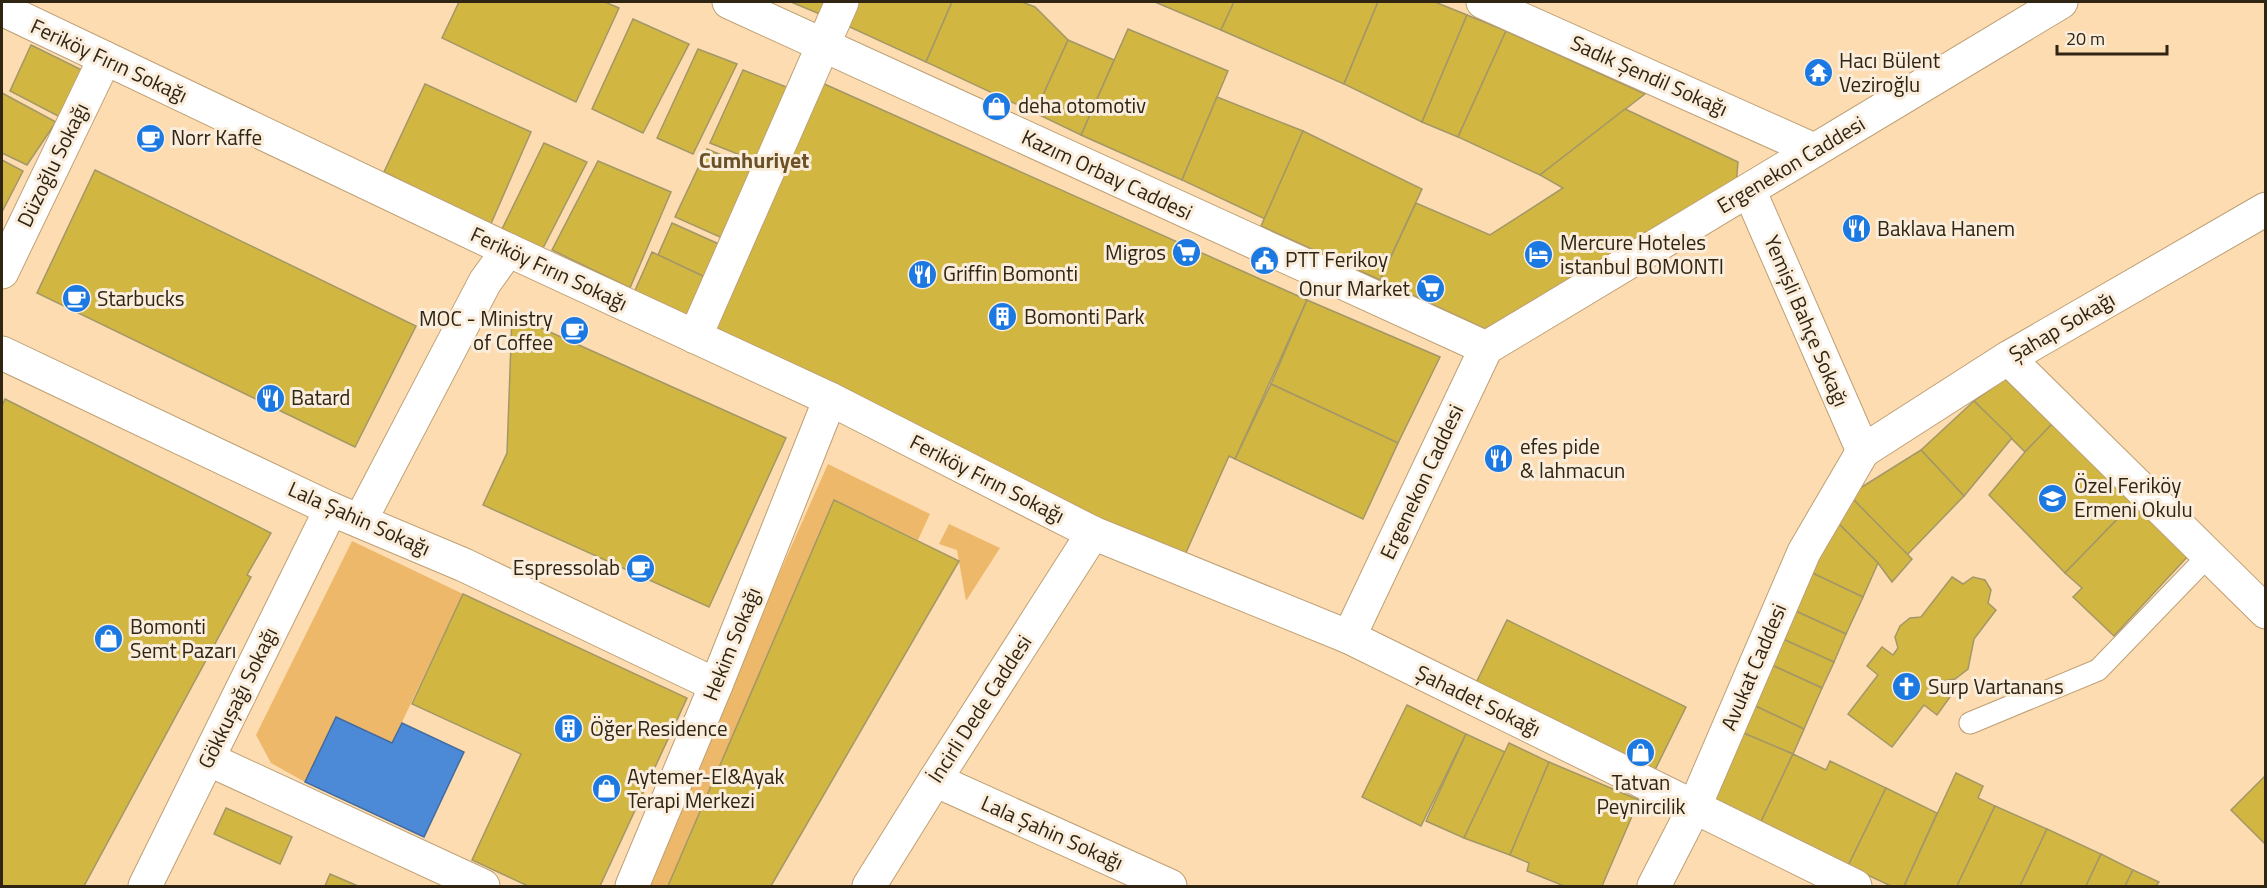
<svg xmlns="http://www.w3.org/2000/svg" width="2267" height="888" font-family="'Titillium Web',sans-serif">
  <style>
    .green { fill: #eeb86a }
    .water { fill: #4c8ad8; stroke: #446b9d; stroke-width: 1.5 }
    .building { fill: #d1b642; stroke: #a49767; stroke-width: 1.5 }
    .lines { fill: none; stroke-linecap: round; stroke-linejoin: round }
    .lane-casing { stroke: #bea075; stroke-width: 23 }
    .street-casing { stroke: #bea075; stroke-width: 35 }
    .secondary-casing { stroke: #bea075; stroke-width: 35 }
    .lane { stroke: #fff; stroke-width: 21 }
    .street { stroke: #fff; stroke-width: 33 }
    .secondary { stroke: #fff; stroke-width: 33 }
    .labels { text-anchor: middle; stroke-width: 6; stroke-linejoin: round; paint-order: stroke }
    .street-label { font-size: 21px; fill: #302413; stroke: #faeddb }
    .poi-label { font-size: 21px; fill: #302413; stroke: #faeddb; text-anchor: start }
    .neighbourhood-label { font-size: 22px; font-weight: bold; fill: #6c5128; stroke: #faeddb }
  </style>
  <rect width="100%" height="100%" fill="#fcdcb0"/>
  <!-- green -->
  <g class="green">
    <polygon points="828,464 930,514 918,540 834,500 668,886 640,886"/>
    <polygon points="949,524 1000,548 966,601 957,550 939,544"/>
    <polygon points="352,541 463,594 392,743 336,717 305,782 271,763 256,735"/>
  </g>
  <!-- water -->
  <polygon class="water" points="336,717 392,743 402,723 464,752 424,837 305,782"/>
  <!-- building -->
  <g class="building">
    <polygon points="459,2 605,2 619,8 576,102 442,38"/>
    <polygon points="791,2 834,2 827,17"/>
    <polygon points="853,2 952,2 926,62 843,24"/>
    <polygon points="952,2 1022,2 1035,7 1068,40 1035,113 926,62"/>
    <polygon points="1155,2 1234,2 1221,30"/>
    <polygon points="1234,2 1378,2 1344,84 1221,30"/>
    <polygon points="1378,2 1435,2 1467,15 1422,122 1344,84"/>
    <polygon points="1467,15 1506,31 1458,137 1422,122"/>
    <polygon points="633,19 689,44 643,133 592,109"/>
    <polygon points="1128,29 1228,71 1182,180 1081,135"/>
    <polygon points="1506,31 1645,94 1540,175 1458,137"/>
    <polygon points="1068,40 1114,60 1081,135 1035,113"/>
    <polygon points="31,45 84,71 60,117 10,91"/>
    <polygon points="698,49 737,64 693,154 657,138"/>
    <polygon points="743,70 794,90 763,164 710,143"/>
    <polygon points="811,78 1307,300 1235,459 1229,456 1180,566 698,334"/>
    <polygon points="425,84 531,132 490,226 384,172"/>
    <polygon points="2,93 56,122 27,165 2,153"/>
    <polygon points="1217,97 1303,131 1265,219 1182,180"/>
    <polygon points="1625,109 1738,162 1736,185 1485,329 1380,280 1416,203 1490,235 1563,188 1540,175"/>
    <polygon points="1303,131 1422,189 1380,280 1261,226"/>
    <polygon points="544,143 587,162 542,250 502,229"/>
    <polygon points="707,149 760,171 729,241 675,217"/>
    <polygon points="2,160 23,171 2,212"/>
    <polygon points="598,161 671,192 630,288 552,250"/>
    <polygon points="95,170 416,326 355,447 37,293"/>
    <polygon points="672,223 721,245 707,278 658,255"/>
    <polygon points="652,252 707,278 687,322 632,297"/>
    <polygon points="1307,300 1440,357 1398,443 1271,384"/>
    <polygon points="512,315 786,438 709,607 483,505 507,453"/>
    <polygon points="2005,379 2052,424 2025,452 1974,401"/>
    <polygon points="1271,384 1398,443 1363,519 1235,459"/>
    <polygon points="5,399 271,533 247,575 251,577 84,886 2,886 2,406"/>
    <polygon points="1974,401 2012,438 1964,496 1921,450"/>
    <polygon points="2052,424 2133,503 2065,573 1989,495 2025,452"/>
    <polygon points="1921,450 1964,496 1907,555 1849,495"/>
    <polygon points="1849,495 1912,559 1892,582 1878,563 1833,518"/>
    <polygon points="834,500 959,561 771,886 668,886"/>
    <polygon points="2133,503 2189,555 2114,636 2073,597 2082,588 2065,573"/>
    <polygon points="1833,518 1878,563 1863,597 1806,570"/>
    <polygon points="1806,570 1863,597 1846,634 1789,608"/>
    <polygon points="1952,577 1963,584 1973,577 1985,580 1991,590 1988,603 1996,610 1974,639 1968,669 1955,679 1943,681 1937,688 1950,697 1937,715 1924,705 1892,747 1848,714 1878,675 1867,666 1882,647 1893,655 1898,648 1895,637 1900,626 1910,618 1921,617"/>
    <polygon points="463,594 687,698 600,886 528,886 472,860 521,754 412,704"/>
    <polygon points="1789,608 1846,634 1834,662 1776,636"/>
    <polygon points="1507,620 1686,707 1652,776 1473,689"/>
    <polygon points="1776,636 1834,662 1822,688 1765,662"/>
    <polygon points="1765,662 1822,688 1804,729 1747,702"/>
    <polygon points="1747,702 1804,729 1793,754 1734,729"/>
    <polygon points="1407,705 1466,734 1421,826 1362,797"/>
    <polygon points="1734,729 1793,754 1759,826 1702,801"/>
    <polygon points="1466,734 1505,752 1464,838 1426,821"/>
    <polygon points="1509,743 1549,762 1510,855 1464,838"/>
    <polygon points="1793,754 1826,770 1830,761 1886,788 1848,866 1759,826"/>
    <polygon points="1549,762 1639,800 1602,886 1564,886 1527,871 1529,863 1510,855"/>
    <polygon points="1956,773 1983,786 1978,798 1995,806 1957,886 1904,886"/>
    <polygon points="2266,775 2266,845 2231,810"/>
    <polygon points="1886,788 1937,813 1904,886 1891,886 1848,866"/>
    <polygon points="1995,806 2047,829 2020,886 1957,886"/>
    <polygon points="226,808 292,837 280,864 214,834"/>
    <polygon points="2047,829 2101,854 2086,886 2020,886"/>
    <polygon points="2101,854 2133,870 2125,886 2086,886"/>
    <polygon points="2133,870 2159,882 2156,886 2125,886"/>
    <polygon points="330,874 358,886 325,886"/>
  </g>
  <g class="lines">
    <defs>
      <polyline id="lane" points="1970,723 2098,670 2208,556"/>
      <g id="street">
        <polyline points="2,9 508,250 830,399"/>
        <polyline points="1749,190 1863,451 2008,358 2266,209"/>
        <polyline points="2,272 105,58"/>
        <polyline points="695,337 842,2"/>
        <polyline points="2,353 331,509 464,565 716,685"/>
        <polyline points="2008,358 2266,612"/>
        <polyline points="360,521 485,282 508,250"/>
        <polyline points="1349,637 1855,886"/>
        <polyline points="208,759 483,886"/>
        <polyline points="935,780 1170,886"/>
        <polyline points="145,886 331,509"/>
      </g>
      <g id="secondary">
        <polyline points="729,2 1486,348"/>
        <polyline points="1483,2 1814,150"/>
        <polyline points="632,886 716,685 830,399 1093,533 1349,637 1486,348 2061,2"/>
        <polyline points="869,886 935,780 1093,533"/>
        <polyline points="1654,886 1694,808 1804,552 1863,451"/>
      </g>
    </defs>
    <!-- lane casing -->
    <use href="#lane" class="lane-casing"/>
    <!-- street casing -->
    <use href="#street" class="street-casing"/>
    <!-- secondary casing -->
    <use href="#secondary" class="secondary-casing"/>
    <!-- lane -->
    <use href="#lane" class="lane"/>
    <!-- street -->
    <use href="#street" class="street"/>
    <!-- secondary -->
    <use href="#secondary" class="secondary"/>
  </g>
  <!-- icons -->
  <defs>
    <symbol id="temple-disc" viewBox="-11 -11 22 22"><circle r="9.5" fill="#1c79e2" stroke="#faeddb"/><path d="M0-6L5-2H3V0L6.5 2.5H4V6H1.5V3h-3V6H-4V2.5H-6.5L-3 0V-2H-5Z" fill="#fff"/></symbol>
    <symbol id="shop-disc" viewBox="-11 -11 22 22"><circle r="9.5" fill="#1c79e2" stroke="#faeddb"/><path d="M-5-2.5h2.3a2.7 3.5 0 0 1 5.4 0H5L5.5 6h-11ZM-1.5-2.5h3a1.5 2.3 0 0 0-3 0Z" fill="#fff"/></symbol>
    <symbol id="cafe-disc" viewBox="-11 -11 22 22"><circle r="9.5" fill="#1c79e2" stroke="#faeddb"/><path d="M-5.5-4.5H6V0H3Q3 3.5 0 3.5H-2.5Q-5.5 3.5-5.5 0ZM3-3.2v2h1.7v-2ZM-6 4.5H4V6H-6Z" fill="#fff"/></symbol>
    <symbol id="restaurant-disc" viewBox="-11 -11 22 22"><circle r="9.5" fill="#1c79e2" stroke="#faeddb"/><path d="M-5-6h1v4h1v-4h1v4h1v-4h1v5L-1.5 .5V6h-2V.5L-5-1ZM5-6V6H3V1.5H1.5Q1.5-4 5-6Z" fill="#fff"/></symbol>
    <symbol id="supermarket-disc" viewBox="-11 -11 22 22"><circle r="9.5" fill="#1c79e2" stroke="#faeddb"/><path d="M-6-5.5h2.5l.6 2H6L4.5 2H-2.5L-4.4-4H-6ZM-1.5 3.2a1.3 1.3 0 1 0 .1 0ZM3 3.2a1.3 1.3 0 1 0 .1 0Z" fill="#fff"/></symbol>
    <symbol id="hotel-disc" viewBox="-11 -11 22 22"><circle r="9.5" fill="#1c79e2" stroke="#faeddb"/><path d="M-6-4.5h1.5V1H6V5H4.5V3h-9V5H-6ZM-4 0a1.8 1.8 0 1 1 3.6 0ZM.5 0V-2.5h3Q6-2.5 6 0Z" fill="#fff"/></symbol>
    <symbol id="civic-disc" viewBox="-11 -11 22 22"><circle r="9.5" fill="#1c79e2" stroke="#faeddb"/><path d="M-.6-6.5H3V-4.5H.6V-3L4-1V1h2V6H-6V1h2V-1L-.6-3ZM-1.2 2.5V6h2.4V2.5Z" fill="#fff"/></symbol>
    <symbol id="building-disc" viewBox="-11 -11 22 22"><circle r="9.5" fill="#1c79e2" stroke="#faeddb"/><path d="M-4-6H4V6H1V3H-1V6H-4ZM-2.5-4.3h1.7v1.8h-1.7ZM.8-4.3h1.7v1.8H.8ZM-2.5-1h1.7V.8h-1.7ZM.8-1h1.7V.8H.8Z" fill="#fff"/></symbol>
    <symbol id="school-disc" viewBox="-11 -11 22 22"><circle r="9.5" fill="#1c79e2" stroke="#faeddb"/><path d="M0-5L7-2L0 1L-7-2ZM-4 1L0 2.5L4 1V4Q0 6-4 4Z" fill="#fff"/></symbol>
    <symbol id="church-disc" viewBox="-11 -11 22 22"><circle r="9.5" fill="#1c79e2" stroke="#faeddb"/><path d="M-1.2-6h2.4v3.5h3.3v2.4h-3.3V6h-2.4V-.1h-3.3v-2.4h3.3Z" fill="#fff"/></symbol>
  </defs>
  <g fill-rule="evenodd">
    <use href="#temple-disc" x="1802" y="56" width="33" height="33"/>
    <use href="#shop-disc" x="980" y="90" width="33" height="33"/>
    <use href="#cafe-disc" x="134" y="122" width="33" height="33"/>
    <use href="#restaurant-disc" x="1840" y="212" width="33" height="33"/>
    <use href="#supermarket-disc" x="1170" y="236" width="33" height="33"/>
    <use href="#hotel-disc" x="1522" y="238" width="33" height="33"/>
    <use href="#civic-disc" x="1248" y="244" width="33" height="33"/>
    <use href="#restaurant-disc" x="906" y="258" width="33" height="33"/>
    <use href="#supermarket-disc" x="1414" y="272" width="33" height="33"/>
    <use href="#cafe-disc" x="60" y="282" width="33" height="33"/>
    <use href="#building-disc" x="986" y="300" width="33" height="33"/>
    <use href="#cafe-disc" x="558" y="314" width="33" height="33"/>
    <use href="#restaurant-disc" x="254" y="382" width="33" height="33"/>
    <use href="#restaurant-disc" x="1482" y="442" width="33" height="33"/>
    <use href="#school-disc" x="2036" y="482" width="33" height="33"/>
    <use href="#cafe-disc" x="624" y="552" width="33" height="33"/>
    <use href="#shop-disc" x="92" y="622" width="33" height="33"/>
    <use href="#church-disc" x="1890" y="670" width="33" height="33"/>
    <use href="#building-disc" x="552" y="712" width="33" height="33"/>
    <use href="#shop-disc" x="1624" y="736" width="33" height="33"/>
    <use href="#shop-disc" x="590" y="772" width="33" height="33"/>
  </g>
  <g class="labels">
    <!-- street labels -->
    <g class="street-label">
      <text transform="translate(109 61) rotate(25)" y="7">Feriköy Fırın Sokağı</text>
      <text transform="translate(1649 76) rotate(24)" y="7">Sadık Şendil Sokağı</text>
      <text transform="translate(53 165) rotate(-64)" y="7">Düzoğlu Sokağı</text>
      <text transform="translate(1791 165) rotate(-31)" y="7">Ergenekon Caddesi</text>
      <text transform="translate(1107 175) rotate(25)" y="7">Kazım Orbay Caddesi</text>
      <text transform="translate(549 269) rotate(25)" y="7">Feriköy Fırın Sokağı</text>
      <text transform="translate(1806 321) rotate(67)" y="7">Yemişli Bahçe Sokağı</text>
      <text transform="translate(2062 327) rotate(-30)" y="7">Şahap Sokağı</text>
      <text transform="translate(987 479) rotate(27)" y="7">Feriköy Fırın Sokağı</text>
      <text transform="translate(1422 482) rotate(-65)" y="7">Ergenekon Caddesi</text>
      <text transform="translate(359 519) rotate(24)" y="7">Lala Şahin Sokağı</text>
      <text transform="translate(732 644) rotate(-68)" y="7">Hekim Sokağı</text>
      <text transform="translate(1754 667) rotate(-67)" y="7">Avukat Caddesi</text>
      <text transform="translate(238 698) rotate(-64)" y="7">Gökkuşağı Sokağı</text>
      <text transform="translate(1478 701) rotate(26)" y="7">Şahadet Sokağı</text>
      <text transform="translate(980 709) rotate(-57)" y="7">İncirli Dede Caddesi</text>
      <text transform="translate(1052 833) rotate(24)" y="7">Lala Şahin Sokağı</text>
    </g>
    <!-- poi labels -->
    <g class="poi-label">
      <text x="1839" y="68">Hacı Bülent<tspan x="1839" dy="24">Veziroğlu</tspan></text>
      <text x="1018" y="113">deha otomotiv</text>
      <text x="171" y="145">Norr Kaffe</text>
      <text x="1877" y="236">Baklava Hanem</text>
      <text x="1560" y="250">Mercure Hoteles<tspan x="1560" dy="24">istanbul BOMONTI</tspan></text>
      <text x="1166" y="260" text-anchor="end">Migros</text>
      <text x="1285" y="267">PTT Ferikoy</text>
      <text x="943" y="281">Griffin Bomonti</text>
      <text x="1410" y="296" text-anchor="end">Onur Market</text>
      <text x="97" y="306">Starbucks</text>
      <text x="1024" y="324">Bomonti Park</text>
      <text x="553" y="326" text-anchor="end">MOC - Ministry<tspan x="553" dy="24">of Coffee</tspan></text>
      <text x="291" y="405">Batard</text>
      <text x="1520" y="454">efes pide<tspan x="1520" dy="24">&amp; lahmacun</tspan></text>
      <text x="2074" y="493">Özel Feriköy<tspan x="2074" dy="24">Ermeni Okulu</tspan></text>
      <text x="620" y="575" text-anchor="end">Espressolab</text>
      <text x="130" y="634">Bomonti<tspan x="130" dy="24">Semt Pazarı</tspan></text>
      <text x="1928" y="694">Surp Vartanans</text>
      <text x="590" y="736">Öğer Residence</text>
      <text x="627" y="784">Aytemer-El&amp;Ayak<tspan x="627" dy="24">Terapi Merkezi</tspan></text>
      <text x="1641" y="790" text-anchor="middle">Tatvan<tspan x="1641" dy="24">Peynircilik</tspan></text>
    </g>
    <!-- neighbourhood labels -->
    <g class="neighbourhood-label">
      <text x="754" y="168">Cumhuriyet</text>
    </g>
  </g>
  <!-- border -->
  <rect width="2267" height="888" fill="none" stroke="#302413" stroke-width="6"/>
  <!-- scale -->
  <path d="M2057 45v9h110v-9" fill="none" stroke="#302413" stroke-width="3"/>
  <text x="2066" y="45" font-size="18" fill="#302413" stroke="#faeddb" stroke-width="4.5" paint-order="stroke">20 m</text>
</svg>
